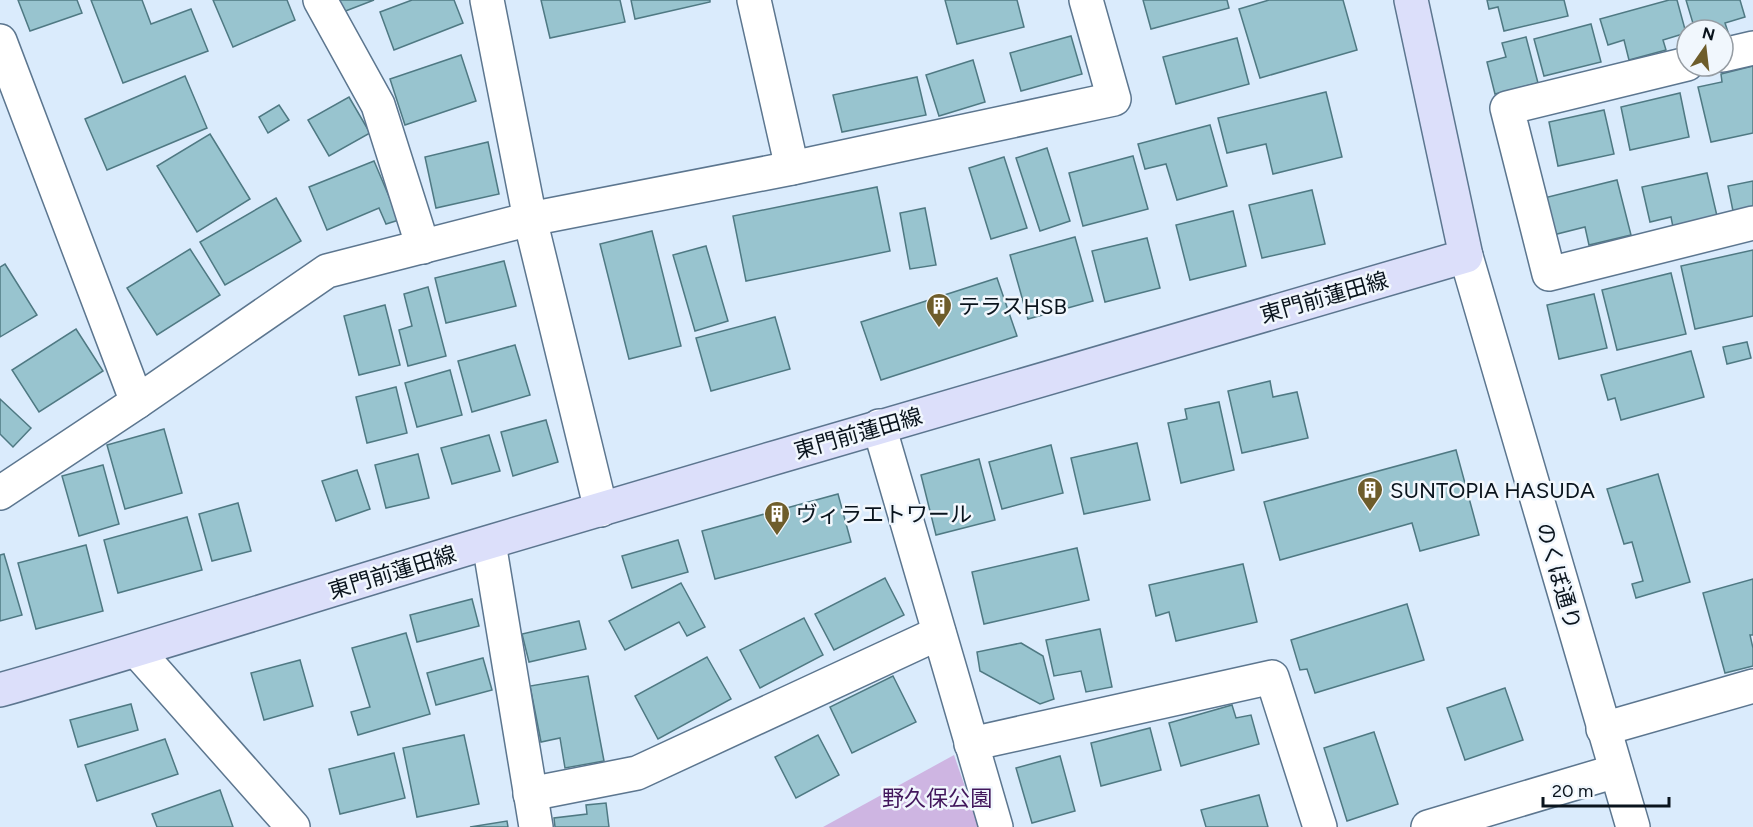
<svg xmlns="http://www.w3.org/2000/svg" width="1753" height="827" font-family="Figtree,'Noto Sans JP',sans-serif">
  <style>
    .green { fill: #ceb5e2 }
    .building { fill: #98c4cf; stroke: #4f7983; stroke-width: 1.5 }
    .lines { fill: none; stroke-linecap: round; stroke-linejoin: round }
    .minor-casing { stroke: #5c768f; stroke-width: 36 }
    .tertiary-casing { stroke: #5c768f; stroke-width: 36 }
    .secondary-casing { stroke: #5c768f; stroke-width: 36 }
    .minor { stroke: #fff; stroke-width: 33 }
    .tertiary { stroke: #fff; stroke-width: 33 }
    .secondary { stroke: #dcdffa; stroke-width: 33 }
    .labels { text-anchor: middle; stroke-width: 5; stroke-linejoin: round; paint-order: stroke }
    .street-label { font-size: 22px; fill: #0a141d; stroke: #f1f7fd }
    .poi-label { font-size: 22px; fill: #0a141d; stroke: #f1f7fd; text-anchor: start }
    .park-label { font-size: 22px; fill: #42175c; stroke: #f1f7fd }
  </style>
  <rect width="100%" height="100%" fill="#daebfc"/>
  <!-- green -->
  <polygon class="green" points="954,755 979,827 823,827"/>
  <!-- building -->
  <g class="building">
    <polygon points="18,0 77,0 82,13 30,31"/>
    <polygon points="91,0 142,0 151,24 191,9 208,51 123,83"/>
    <polygon points="213,0 287,0 295,20 233,47"/>
    <polygon points="338,0 374,0 343,12"/>
    <polygon points="412,0 454,0 463,23 394,50 380,12"/>
    <polygon points="541,0 620,0 625,22 550,38"/>
    <polygon points="631,0 710,0 710,2 635,19"/>
    <polygon points="945,0 1017,0 1024,27 957,44"/>
    <polygon points="1143,0 1227,0 1229,8 1151,29"/>
    <polygon points="1269,0 1343,0 1357,50 1260,78 1239,9"/>
    <polygon points="1487,0 1564,0 1568,16 1504,31 1498,7 1489,9"/>
    <polygon points="1669,0 1677,0 1686,33 1663,40 1666,50 1629,60 1624,40 1608,45 1600,19"/>
    <polygon points="1686,0 1740,0 1745,17 1725,23 1728,32 1723,33 1723,30 1695,30"/>
    <polygon points="1591,24 1601,62 1544,76 1534,39"/>
    <polygon points="1071,36 1082,74 1021,91 1010,53"/>
    <polygon points="1526,37 1538,83 1495,94 1487,62 1506,57 1502,43"/>
    <polygon points="1237,38 1249,84 1176,104 1163,57"/>
    <polygon points="461,55 476,101 405,125 390,79"/>
    <polygon points="973,60 985,102 939,116 926,75"/>
    <polygon points="1753,66 1753,133 1711,142 1698,87 1722,82 1721,74"/>
    <polygon points="185,76 207,128 107,170 85,119"/>
    <polygon points="917,77 926,115 842,132 833,95"/>
    <polygon points="1326,92 1342,157 1273,174 1266,144 1227,153 1218,118"/>
    <polygon points="1680,93 1689,137 1630,150 1621,107"/>
    <polygon points="349,97 370,133 329,156 308,120"/>
    <polygon points="279,105 289,120 268,133 259,117"/>
    <polygon points="1604,110 1614,154 1558,166 1549,122"/>
    <polygon points="1210,125 1227,186 1177,200 1166,164 1145,169 1138,144"/>
    <polygon points="210,134 250,199 197,232 157,166"/>
    <polygon points="488,142 499,194 436,208 425,157"/>
    <polygon points="1047,148 1070,221 1040,231 1016,158"/>
    <polygon points="1133,156 1148,209 1083,226 1069,173"/>
    <polygon points="1004,157 1027,228 991,239 969,168"/>
    <polygon points="374,161 399,220 386,224 379,208 327,230 309,187"/>
    <polygon points="1707,173 1717,216 1673,227 1671,217 1650,222 1642,187"/>
    <polygon points="1617,180 1631,235 1589,245 1585,227 1553,235 1544,198"/>
    <polygon points="1753,181 1753,206 1733,211 1728,186"/>
    <polygon points="877,187 890,251 746,281 733,216"/>
    <polygon points="1312,190 1325,244 1262,258 1249,205"/>
    <polygon points="276,198 301,241 225,285 200,242"/>
    <polygon points="925,208 936,265 910,269 900,213"/>
    <polygon points="1233,211 1246,266 1190,280 1176,225"/>
    <polygon points="652,231 681,346 629,359 600,244"/>
    <polygon points="1075,237 1093,301 1028,319 1010,255"/>
    <polygon points="1147,238 1160,288 1105,302 1092,251"/>
    <polygon points="706,246 728,321 695,331 673,255"/>
    <polygon points="190,249 220,295 157,335 127,288"/>
    <polygon points="1753,250 1753,316 1695,329 1681,266"/>
    <polygon points="504,261 516,306 446,323 435,278"/>
    <polygon points="5,264 37,315 0,337 0,267"/>
    <polygon points="1671,273 1686,334 1617,350 1602,290"/>
    <polygon points="997,278 1017,336 881,380 861,322"/>
    <polygon points="428,287 446,356 408,366 399,330 412,326 404,294"/>
    <polygon points="1594,294 1607,348 1559,359 1547,305"/>
    <polygon points="385,305 400,365 359,375 344,316"/>
    <polygon points="775,317 790,369 711,391 696,338"/>
    <polygon points="76,329 103,371 39,412 12,370"/>
    <polygon points="1747,342 1751,358 1727,364 1723,347"/>
    <polygon points="515,345 530,395 472,412 458,361"/>
    <polygon points="1691,351 1704,397 1621,420 1615,398 1608,400 1601,375"/>
    <polygon points="450,370 462,415 417,427 405,383"/>
    <polygon points="1270,381 1273,397 1297,392 1308,438 1242,453 1228,391"/>
    <polygon points="396,387 407,433 367,443 356,397"/>
    <polygon points="0,399 31,428 13,447 0,434"/>
    <polygon points="1219,402 1234,470 1181,483 1168,423 1187,419 1185,409"/>
    <polygon points="546,420 558,462 513,476 501,432"/>
    <polygon points="164,429 182,493 125,509 107,445"/>
    <polygon points="489,435 500,471 452,484 441,448"/>
    <polygon points="1137,443 1150,500 1084,514 1071,458"/>
    <polygon points="1051,445 1063,493 1002,509 989,462"/>
    <polygon points="1456,450 1479,535 1420,551 1412,523 1280,560 1264,502"/>
    <polygon points="418,454 429,498 386,508 375,465"/>
    <polygon points="979,459 995,520 936,535 921,475"/>
    <polygon points="103,465 119,524 79,536 62,476"/>
    <polygon points="357,470 370,509 336,521 322,481"/>
    <polygon points="1658,474 1690,582 1636,598 1632,584 1643,581 1632,542 1624,544 1607,489"/>
    <polygon points="838,494 851,542 715,579 702,531"/>
    <polygon points="238,503 251,551 212,561 199,514"/>
    <polygon points="187,517 202,570 118,593 104,540"/>
    <polygon points="678,540 688,572 632,588 622,556"/>
    <polygon points="86,545 103,611 36,629 18,563"/>
    <polygon points="1077,548 1089,600 984,624 972,572"/>
    <polygon points="4,554 22,615 0,621 0,555"/>
    <polygon points="1243,564 1257,622 1176,641 1169,612 1156,616 1149,585"/>
    <polygon points="885,578 904,615 834,650 815,614"/>
    <polygon points="1753,579 1753,635 1750,635 1753,648 1753,666 1725,673 1703,593"/>
    <polygon points="681,583 705,627 687,636 679,622 625,650 609,621"/>
    <polygon points="472,599 479,626 417,642 410,615"/>
    <polygon points="1407,604 1424,660 1315,693 1307,669 1300,670 1291,640"/>
    <polygon points="804,618 823,655 760,688 740,650"/>
    <polygon points="579,621 586,649 529,662 522,634"/>
    <polygon points="1100,629 1112,687 1086,692 1081,671 1054,676 1046,640"/>
    <polygon points="406,633 430,714 358,735 351,712 370,707 352,648"/>
    <polygon points="1021,643 1043,656 1054,699 1040,704 980,671 977,652"/>
    <polygon points="707,657 731,699 658,739 635,696"/>
    <polygon points="483,658 492,690 436,705 427,673"/>
    <polygon points="300,660 313,706 264,720 251,673"/>
    <polygon points="588,676 604,761 565,768 560,738 541,742 530,686"/>
    <polygon points="893,676 916,722 852,753 830,707"/>
    <polygon points="1505,688 1523,740 1465,760 1447,708"/>
    <polygon points="131,704 138,730 78,747 70,720"/>
    <polygon points="1232,705 1236,718 1251,715 1259,744 1181,766 1169,723"/>
    <polygon points="1150,728 1161,770 1101,786 1091,743"/>
    <polygon points="1374,732 1398,804 1347,821 1324,748"/>
    <polygon points="464,735 479,804 417,817 403,748"/>
    <polygon points="818,735 839,775 796,798 775,757"/>
    <polygon points="165,739 178,774 97,801 85,765"/>
    <polygon points="394,753 405,798 340,814 329,769"/>
    <polygon points="1060,756 1075,811 1032,823 1016,768"/>
    <polygon points="220,790 233,827 157,827 152,814"/>
    <polygon points="1259,795 1268,827 1206,827 1201,810"/>
    <polygon points="606,803 609,827 555,827 554,818 587,814 586,805"/>
    <polygon points="507,821 508,827 470,827"/>
  </g>
  <g class="lines">
    <defs>
      <g id="minor">
        <polyline points="320,0 378,105 423,247"/>
        <polyline points="487,0 530,219 601,510"/>
        <polyline points="754,0 792,168"/>
        <polyline points="0,41 137,402"/>
        <polyline points="1723,55 1753,48"/>
        <polyline points="1687,64 1507,108 1549,274 1753,223"/>
        <polyline points="879,426 996,827"/>
        <polyline points="0,493 137,402 327,271 530,219 792,168 1114,99 1086,0"/>
        <polyline points="489,543 536,827"/>
        <polyline points="137,651 293,827"/>
        <polyline points="1603,729 1753,686"/>
        <polyline points="971,744 1272,677 1320,827"/>
        <polyline points="530,794 637,773 939,633"/>
        <polyline points="1428,827 1616,771"/>
      </g>
      <polyline id="tertiary" points="1466,256 1633,827"/>
      <path id="secondary" d="M0,690c165,-47 328,-100 493,-149 324,-96 648,-191 973,-285l-55,-256"/>
    </defs>
    <!-- minor casing -->
    <use href="#minor" class="minor-casing"/>
    <!-- tertiary casing -->
    <use href="#tertiary" class="tertiary-casing"/>
    <!-- secondary casing -->
    <use href="#secondary" class="secondary-casing"/>
    <!-- minor -->
    <use href="#minor" class="minor"/>
    <!-- tertiary -->
    <use href="#tertiary" class="tertiary"/>
    <!-- secondary -->
    <use href="#secondary" class="secondary"/>
  </g>
  <!-- icons -->
  <defs>
    <symbol id="building-pin" viewBox="-11 -11 22 30"><path d="M0 17L-7.5 6A9.5 9.5 0 1 1 7.5 6Z" fill="#6e5d2b" stroke="#f1f7fd"/><path d="M-4-6H4V6H1V3H-1V6H-4ZM-2.5-4.3h1.7v1.8h-1.7ZM.8-4.3h1.7v1.8H.8ZM-2.5-1h1.7V.8h-1.7ZM.8-1h1.7V.8H.8Z" fill="#fff"/></symbol>
  </defs>
  <g fill-rule="evenodd">
    <use href="#building-pin" x="924" y="291" width="30" height="40"/>
    <use href="#building-pin" x="1355" y="475" width="30" height="40"/>
    <use href="#building-pin" x="762" y="499" width="30" height="40"/>
  </g>
  <g class="labels">
    <!-- street labels -->
    <g class="street-label">
      <text transform="translate(1324 297) rotate(-16)" y="8">東門前蓮田線</text>
      <text transform="translate(858 433) rotate(-16)" y="8">東門前蓮田線</text>
      <text transform="translate(392 572) rotate(-17)" y="8">東門前蓮田線</text>
      <text transform="translate(1559 576) rotate(74)" y="8">のくぼ通り</text>
    </g>
    <!-- poi labels -->
    <g class="poi-label">
      <text x="958" y="314">テラスHSB</text>
      <text x="1390" y="498">SUNTOPIA HASUDA</text>
      <text x="796" y="522">ヴィラエトワール</text>
    </g>
    <!-- park labels -->
    <g class="park-label">
      <text x="937" y="806">野久保公園</text>
    </g>
  </g>
  <!-- north arrow -->
  <g transform="translate(1705 48) rotate(14)"><circle r="28" fill="#f1f7fd" stroke="#959ca3" stroke-width="1.5"/>
  <path d="M0-4.5L10 22L0 15L-10 22Z" fill="#6e5d2b"/>
  <text y="-9" font-size="16" font-weight="bold" text-anchor="middle" fill="#0a141d">N</text>
  </g>
  <!-- scale -->
  <path d="M1543 797v9h126v-9" fill="none" stroke="#0a141d" stroke-width="3"/>
  <text x="1552" y="797" font-size="18" fill="#0a141d" stroke="#f1f7fd" stroke-width="4.5" paint-order="stroke">20 m</text>
</svg>
